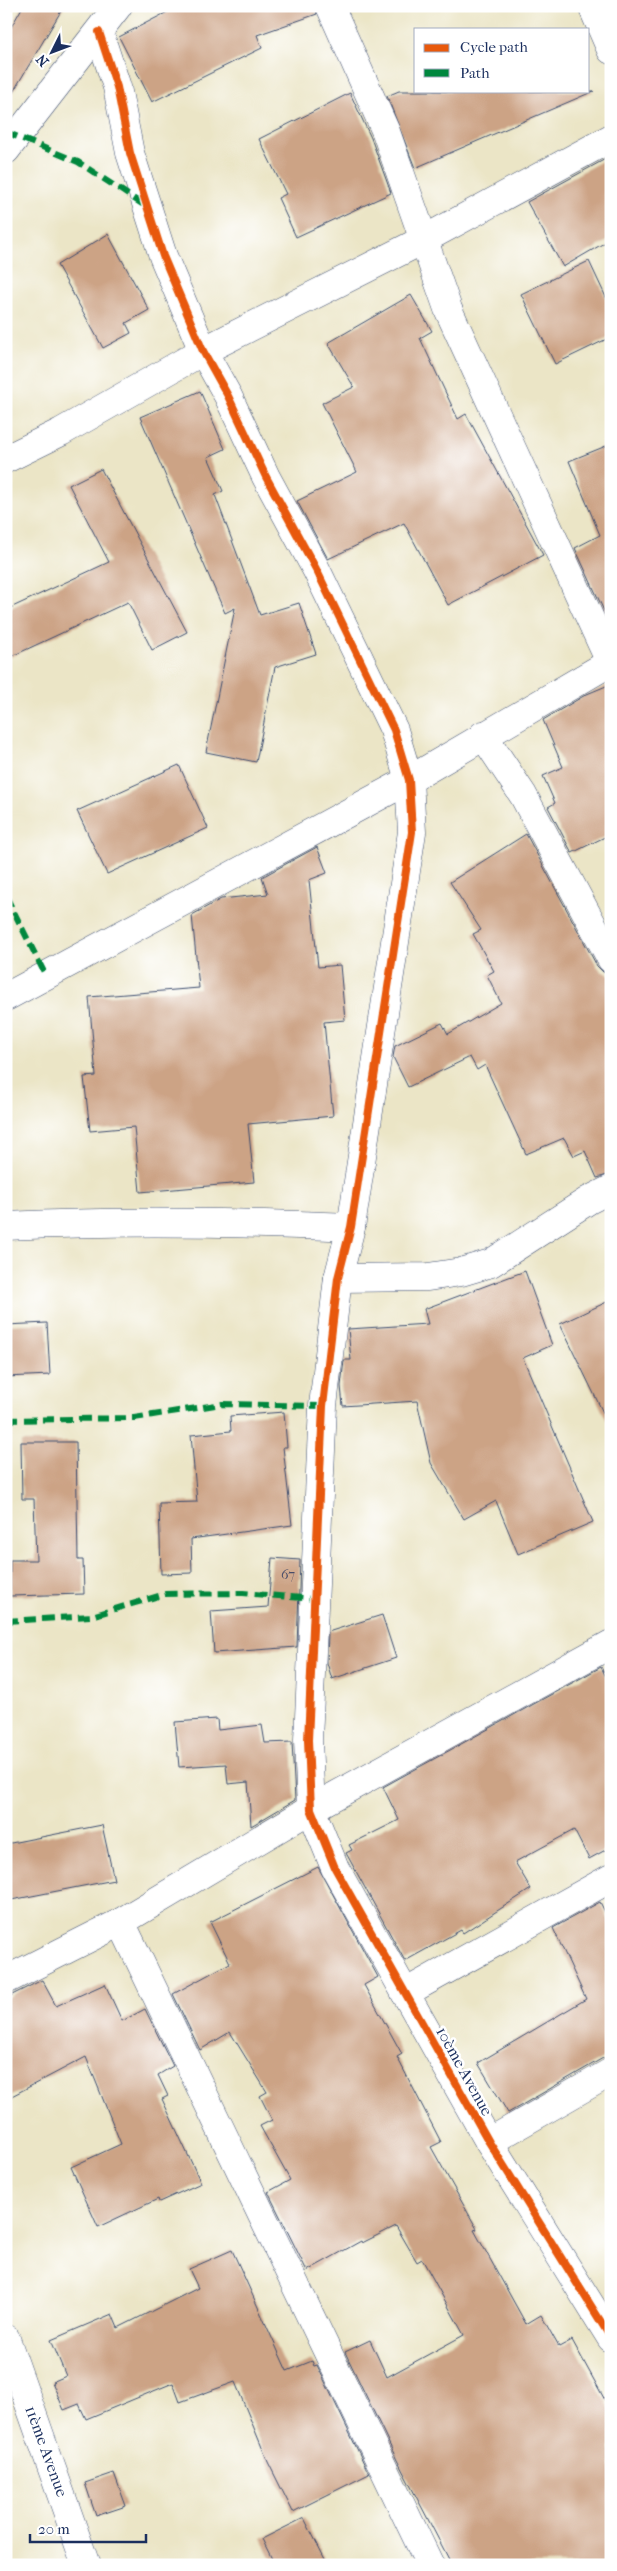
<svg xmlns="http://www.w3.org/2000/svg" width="617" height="2571" font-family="'IM FELL French Canon',serif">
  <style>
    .building { fill: #cca385 }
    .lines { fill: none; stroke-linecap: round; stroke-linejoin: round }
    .minor-casing { stroke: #3a4a6e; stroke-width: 29 }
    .minor { stroke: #fff; stroke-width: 28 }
    .quiet { stroke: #00873e; stroke-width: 6; stroke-dasharray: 12 6; stroke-linecap: butt }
    .cycleway-casing { stroke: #fff; stroke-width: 11 }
    .cycleway { stroke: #e8590c; stroke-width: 8 }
    .labels { text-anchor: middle; stroke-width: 5; stroke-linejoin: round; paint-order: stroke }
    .number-label { font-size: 14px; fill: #474c68 }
    .street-label { font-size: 16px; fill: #1b2f5e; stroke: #fff }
  </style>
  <rect width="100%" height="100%" fill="#fff"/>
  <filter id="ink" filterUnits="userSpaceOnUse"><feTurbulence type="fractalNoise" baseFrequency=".02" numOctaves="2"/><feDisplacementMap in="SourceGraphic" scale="10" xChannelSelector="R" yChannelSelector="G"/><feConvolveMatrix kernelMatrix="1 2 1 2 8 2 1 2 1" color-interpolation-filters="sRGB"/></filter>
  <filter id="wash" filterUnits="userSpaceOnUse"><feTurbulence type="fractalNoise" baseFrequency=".0096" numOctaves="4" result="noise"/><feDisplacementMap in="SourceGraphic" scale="20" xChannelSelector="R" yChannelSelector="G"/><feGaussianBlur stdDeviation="1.12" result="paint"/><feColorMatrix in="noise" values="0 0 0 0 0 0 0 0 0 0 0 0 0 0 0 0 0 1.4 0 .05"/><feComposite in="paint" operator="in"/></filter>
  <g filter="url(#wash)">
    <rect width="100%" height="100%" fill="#ebe5c6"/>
    <g id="blocks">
      <!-- building -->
      <g class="building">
        <polygon points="23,6 64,6 6,104 6,36"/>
        <polygon points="179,6 315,6 317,14 257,35 262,48 152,102 119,37"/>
        <polygon points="399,91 594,91 415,168 387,96"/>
        <polygon points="350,93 371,138 391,193 296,237 278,198 286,194 259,139"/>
        <polygon points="611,156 611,239 563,267 527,202"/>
        <polygon points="108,234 149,310 126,323 131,333 103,348 57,265"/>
        <polygon points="589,261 611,308 611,337 555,364 521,294"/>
        <polygon points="411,295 432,331 420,338 458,419 466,414 543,555 448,605 404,523 328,559 297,501 357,472 322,403 354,387 328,343"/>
        <polygon points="200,391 225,449 208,457 223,491 215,495 260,615 299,603 316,654 275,667 256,762 206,752 235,608 225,613 140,417"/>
        <polygon points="611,444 611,626 575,548 600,535 569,461"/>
        <polygon points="101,469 187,632 152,650 128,602 6,659 6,610 109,562 69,485"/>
        <polygon points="611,684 611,834 572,853 548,807 555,803 543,776 563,767 543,720 587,694"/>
        <polygon points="179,765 208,828 107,874 77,811"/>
        <polygon points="526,834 597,966 603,972 611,975 611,1174 597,1178 585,1151 574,1156 564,1138 526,1154 485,1065 477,1070 470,1057 408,1087 393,1057 395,1046 442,1023 448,1034 501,1003 487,975 494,971 473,934 481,930 450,882"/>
        <polygon points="317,847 327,873 309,880 318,967 340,965 345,1020 324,1022 333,1116 248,1124 254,1182 140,1192 134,1127 90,1131 84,1077 96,1076 89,997 199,988 192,915 221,899 268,894 262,877"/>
        <polygon points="525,1271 552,1345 523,1358 593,1522 518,1554 496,1501 464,1519 431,1463 417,1401 343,1406 341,1386 344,1360 351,1360 348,1329 428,1324 424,1309"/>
        <polygon points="611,1300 611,1429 560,1324"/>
        <polygon points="47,1323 50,1375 6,1377 6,1325"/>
        <polygon points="284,1412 287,1447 283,1447 292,1525 191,1539 192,1573 161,1574 159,1503 197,1502 191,1435 231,1431 230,1416"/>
        <polygon points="21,1442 76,1442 78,1560 83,1560 84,1594 10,1596 10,1560 36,1560 34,1499 22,1499"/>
        <polygon points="272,1558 300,1560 297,1647 214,1653 211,1611 268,1607"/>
        <polygon points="382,1615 396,1658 332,1679 327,1663 328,1632"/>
        <polygon points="601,1667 611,1687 611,1847 589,1859 574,1830 515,1862 531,1889 463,1933 461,1930 405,1961 346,1853 352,1850 349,1845 399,1820 383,1787"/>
        <polygon points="217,1719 218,1730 262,1725 265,1743 292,1742 295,1800 251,1826 248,1782 228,1784 226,1764 179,1767 175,1722"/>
        <polygon points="102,1825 114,1880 6,1901 6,1844"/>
        <polygon points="318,1867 378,1977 364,1985 402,2054 397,2057 441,2142 431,2147 477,2229 474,2230 526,2324 541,2315 559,2347 572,2340 611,2411 611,2565 452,2565 397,2460 345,2352 370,2340 387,2377 464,2335 422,2259 417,2262 396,2226 362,2243 361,2241 307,2271 268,2192 290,2180 260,2126 272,2120 260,2096 267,2092 230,2032 200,2050 173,1994 230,1963 210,1922"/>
        <polygon points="600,1902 611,1924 611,2056 603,2058 508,2113 478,2063 586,1999 553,1928"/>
        <polygon points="42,1980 56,2006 105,1984 122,2021 145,2009 173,2066 158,2075 168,2096 162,2099 201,2183 159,2202 158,2199 98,2227 71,2167 121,2144 86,2057 6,2099 6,1998"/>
        <polygon points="232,2250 287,2371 312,2361 314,2366 317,2365 369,2474 293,2512 268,2462 235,2382 180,2402 173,2383 86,2419 79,2404 64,2410 52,2382 66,2376 51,2340 112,2314 118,2328 198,2288 189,2269"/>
        <polygon points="114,2473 126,2506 96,2516 85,2483"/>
        <polygon points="304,2518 328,2565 275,2565 262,2539"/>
      </g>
    </g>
  </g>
  <g filter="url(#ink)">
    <use href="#blocks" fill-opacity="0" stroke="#3a4a6e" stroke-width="1"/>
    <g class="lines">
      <defs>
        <g id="minor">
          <polyline points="330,6 386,132 448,309 610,662"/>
          <polyline points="592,6 611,50"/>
          <polyline points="99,32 117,87 130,153 163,256 203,351 228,396 266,477 316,569 394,730 409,780 412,832 351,1227 338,1278 323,1406 308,1740 311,1809 335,1868 489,2142 611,2338"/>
          <polyline points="6,150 118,6"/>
          <polyline points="6,459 61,432 203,351 423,240 611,138"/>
          <polyline points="483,735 523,795 611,959"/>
          <polyline points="6,997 409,780 611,662"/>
          <path d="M6,1226c115,-6 229,-4 345,1"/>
          <polyline points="338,1278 428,1277 461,1272 491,1263 589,1200 611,1189"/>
          <polyline points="121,1922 430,2565"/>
          <polyline points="6,1980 121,1922 311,1809 611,1644"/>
          <polyline points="405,1993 611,1878"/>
          <polyline points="489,2142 611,2072"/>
          <polyline points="6,2339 86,2565"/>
        </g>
      </defs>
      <!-- minor casing -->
      <use href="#minor" class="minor-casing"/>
      <!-- minor -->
      <use href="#minor" class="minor"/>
      <!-- quiet -->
      <g class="quiet">
        <polyline points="6,132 78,162 148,208"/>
        <polyline points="6,896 46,976"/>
        <polyline points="6,1420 134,1418 222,1404 323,1406"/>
        <polyline points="6,1621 92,1616 165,1594 243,1593 314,1599"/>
      </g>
      <defs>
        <polyline id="cycleway" points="99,32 117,87 130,153 163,256 203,351 228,396 266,477 316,569 394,730 409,780 412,832 351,1227 338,1278 323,1406 308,1740 311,1809 335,1868 489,2142 611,2338"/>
      </defs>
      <!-- cycleway casing -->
      <use href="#cycleway" class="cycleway-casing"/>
      <!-- cycleway -->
      <use href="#cycleway" class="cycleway"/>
    </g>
  </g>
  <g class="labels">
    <!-- number labels -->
    <g class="number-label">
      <text x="288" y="1579">67</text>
    </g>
    <!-- street labels -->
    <g class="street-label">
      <text transform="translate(465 2071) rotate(61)" y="6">10ème Avenue</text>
      <text transform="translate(47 2451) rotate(70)" y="6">11ème Avenue</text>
    </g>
  </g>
  <!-- margin -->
  <rect width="617" height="2571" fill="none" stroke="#fff" stroke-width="25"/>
  <!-- legend -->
  <rect x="414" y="28" width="175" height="65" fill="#ffffff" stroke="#a4acbf"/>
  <rect x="424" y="44" width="25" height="8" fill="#e8590c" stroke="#a4acbf"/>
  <text x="460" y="52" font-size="15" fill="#1b2f5e">Cycle path</text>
  <rect x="424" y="69" width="25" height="8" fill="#00873e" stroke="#a4acbf"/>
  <text x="460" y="78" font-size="15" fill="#1b2f5e">Path</text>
  <!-- north arrow -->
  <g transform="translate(52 52) rotate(228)" stroke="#ffffff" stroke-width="4" paint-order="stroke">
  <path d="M0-4L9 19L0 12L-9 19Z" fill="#1b2f5e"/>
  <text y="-8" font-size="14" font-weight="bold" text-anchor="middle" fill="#1b2f5e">N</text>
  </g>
  <!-- scale -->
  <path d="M30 2534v8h116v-8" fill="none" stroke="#1b2f5e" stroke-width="2.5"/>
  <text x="38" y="2534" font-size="15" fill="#1b2f5e" stroke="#ffffff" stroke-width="4" paint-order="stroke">20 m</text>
</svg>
